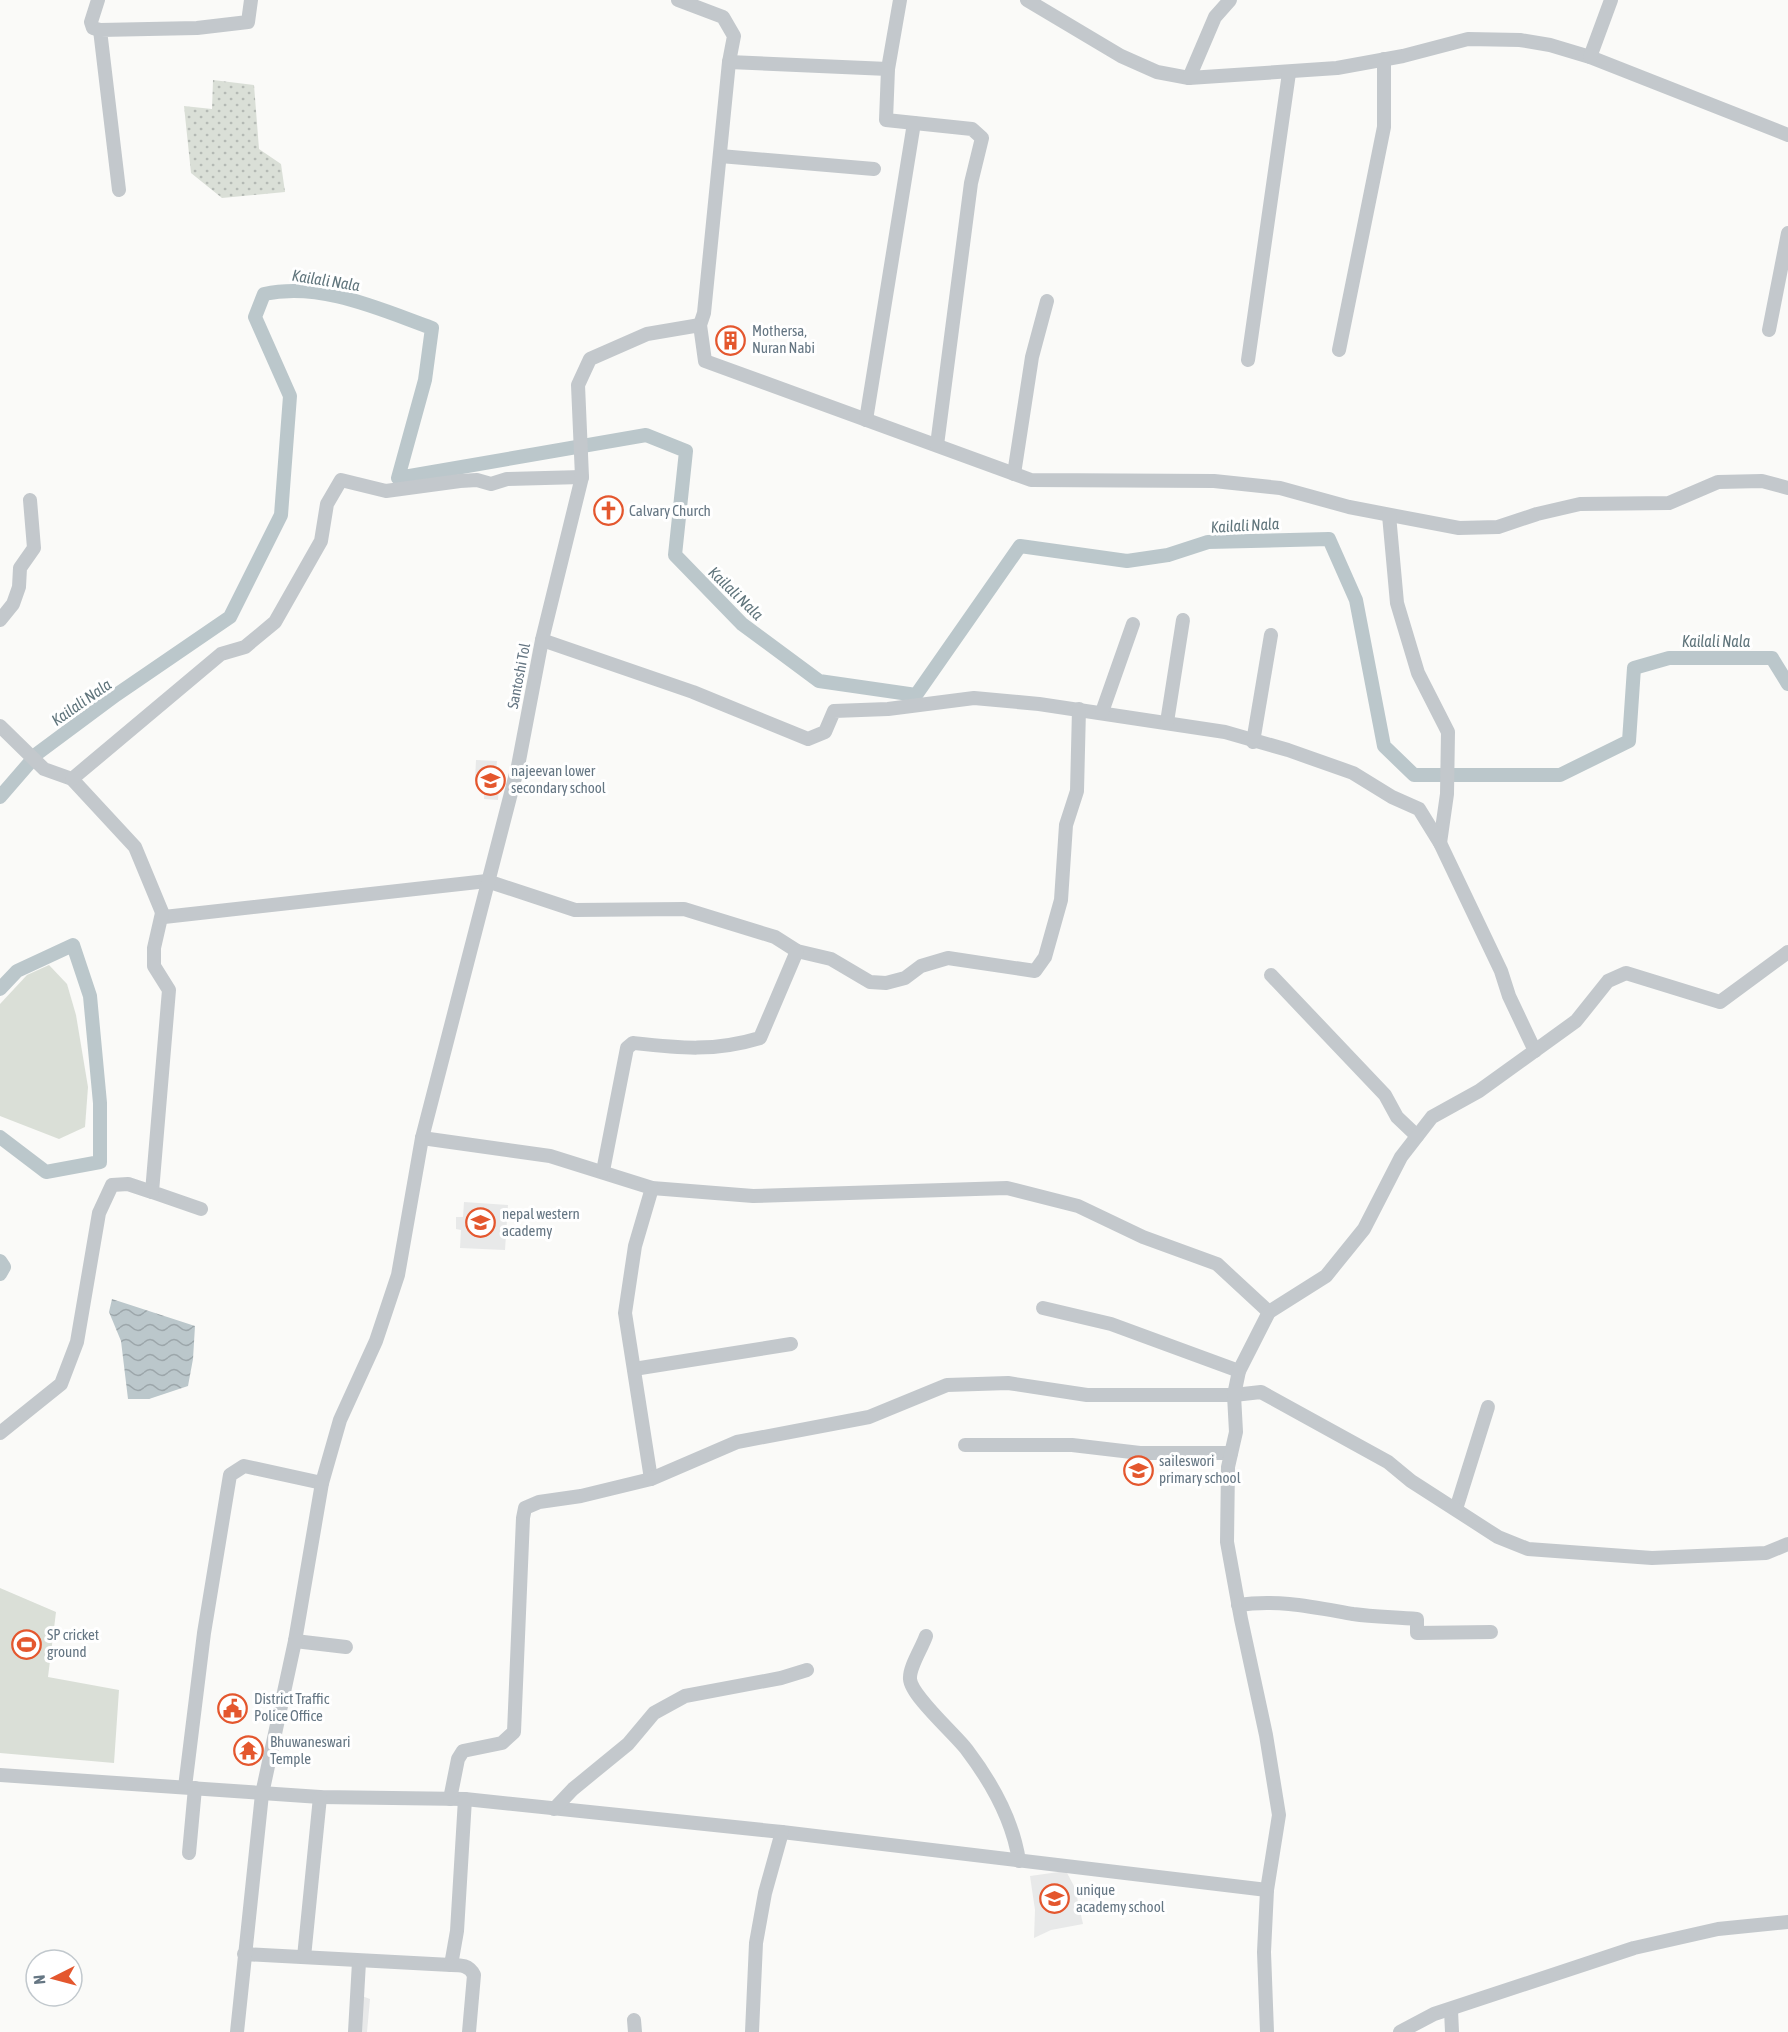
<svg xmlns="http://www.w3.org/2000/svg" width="1788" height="2032" font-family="'Asap Condensed',sans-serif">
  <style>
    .built { fill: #e8e9e9 }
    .grass { fill: #dadfd7 }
    .park { fill: url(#park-dots) }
    .water { fill: url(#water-waves) }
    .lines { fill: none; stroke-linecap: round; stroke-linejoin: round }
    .canal { stroke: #bbc7cb; stroke-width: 14 }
    .minor { stroke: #c3c8cc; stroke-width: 14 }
    .labels { text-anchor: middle; stroke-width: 6; stroke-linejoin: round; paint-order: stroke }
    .poi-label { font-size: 15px; fill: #657683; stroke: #fff; text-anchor: start }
    .street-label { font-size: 15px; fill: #657683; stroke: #fff }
    .water-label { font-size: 16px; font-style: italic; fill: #60757c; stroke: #fff }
  </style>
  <defs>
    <pattern id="park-dots" width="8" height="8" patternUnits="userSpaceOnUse" patternTransform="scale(1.5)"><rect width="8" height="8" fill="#dadfd7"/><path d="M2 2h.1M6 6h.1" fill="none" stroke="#b4b9b4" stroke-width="1.8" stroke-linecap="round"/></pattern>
    <pattern id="water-waves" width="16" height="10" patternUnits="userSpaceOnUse" patternTransform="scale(1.5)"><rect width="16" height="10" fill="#bbc7cb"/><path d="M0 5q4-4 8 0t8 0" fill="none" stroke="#9ca6aa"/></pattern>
  </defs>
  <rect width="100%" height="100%" fill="#fafaf8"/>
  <!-- built -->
  <g class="built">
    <polygon points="476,760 497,761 496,770 500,771 498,800 484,799 485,781 475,780"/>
    <polygon points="464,1202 508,1205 505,1250 460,1248 461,1230 456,1229 456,1217 463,1217"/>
    <polygon points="1134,1459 1148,1462 1142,1482 1129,1478"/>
    <polygon points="1066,1871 1075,1888 1083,1924 1051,1930 1034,1938 1035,1910 1030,1876"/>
    <polygon points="362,1996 370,1999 367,2032 358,2032"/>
  </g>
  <!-- grass -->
  <g class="grass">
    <polygon points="49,965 67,984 76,1015 88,1087 85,1127 59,1139 0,1116 0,1004 27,975"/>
    <polygon points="0,1588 56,1612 48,1677 119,1690 114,1763 0,1753"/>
  </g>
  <!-- park -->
  <polygon class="park" points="213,80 254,85 259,149 281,164 285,192 222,198 191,173 184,106 212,109"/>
  <!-- water -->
  <polygon class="water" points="112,1299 195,1326 193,1359 188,1386 149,1399 128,1399 121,1341 109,1312"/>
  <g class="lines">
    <!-- canal -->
    <g class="canal">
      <path d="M0,797l38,-44 78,-58 114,-78 51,-102 9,-119 -35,-79 9,-23c58,-12 115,15 168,34l-7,52 -27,98 248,-43 40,16 -11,104 67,69 77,57 97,14 104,-149 107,15 41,-6 40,-13 121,-3 27,61 28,146 30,29h146l69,-34 5,-73 35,-10h103l16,26"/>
      <polyline points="0,989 17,971 73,945 90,996 100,1103 100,1162 46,1172 0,1137"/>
      <polyline points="0,1261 4,1267 0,1274"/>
    </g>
    <!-- minor -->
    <g class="minor">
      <polyline points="98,0 91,22 93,28 100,30"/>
      <polyline points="678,0 723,17 734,36 729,62 704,313 700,325 705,361 1031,480 1214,481 1280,488 1349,507 1459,528 1498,527 1537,514 1580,504 1669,503 1718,482 1762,481 1788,488"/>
      <polyline points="1027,0 1121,56 1157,72 1189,78 1337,68 1403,56 1468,39 1520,40 1550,45 1590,57 1788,135"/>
      <polyline points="1590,57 1611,0"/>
      <polyline points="729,62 888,69 900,0"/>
      <polyline points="888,69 886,120 972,129 982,138 971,183 937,445"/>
      <polyline points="1189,78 1215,17 1230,0"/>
      <polyline points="720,156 874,169"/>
      <polyline points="119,190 100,30 197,28 248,22 251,0"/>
      <polyline points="1769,330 1788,233"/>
      <polyline points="1339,350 1384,127 1384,59"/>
      <polyline points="1248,360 1289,73"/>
      <polyline points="866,420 914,123"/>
      <polyline points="1014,474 1032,357 1047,301"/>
      <polyline points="1389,515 1397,603 1418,673 1448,732 1447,794 1440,843"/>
      <polyline points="0,620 13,604 19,587 20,568 34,548 30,500"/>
      <polyline points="542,640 693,692 808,739 825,732 834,711 888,709 974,698 1039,704 1225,732 1288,750 1353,773 1392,797 1419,809 1440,843 1501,971 1509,996 1535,1051"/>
      <polyline points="1102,712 1133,624"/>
      <polyline points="1167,722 1183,620"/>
      <polyline points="0,726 44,769 72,779 135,847 164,917 487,881 575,910 684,909 775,937 797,951 831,959 870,982 886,983 905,978 921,966 948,958 1035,971 1045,957 1061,900 1066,825 1077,791 1079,709"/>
      <polyline points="1253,742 1271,635"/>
      <polyline points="72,779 221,654 245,647 275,622 321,541 327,504 341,480 386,491 460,481 477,480 491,484 507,479 582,477"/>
      <polyline points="162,913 154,948 154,966 169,990 152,1192 201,1209"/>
      <polyline points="1271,975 1385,1095 1397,1117 1417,1136"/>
      <polyline points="422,1138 550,1156 652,1188 753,1196 1007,1188 1078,1206 1143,1237 1217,1264 1269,1312"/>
      <path d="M603,1171l24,-123 6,-5c46,5 81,9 127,-5l37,-87"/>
      <polyline points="1043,1308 1111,1324 1239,1371"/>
      <polyline points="634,1369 791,1344"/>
      <polyline points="0,1433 61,1384 77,1342 99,1213 112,1185 128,1184 152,1192"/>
      <polyline points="965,1445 1072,1445 1140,1453 1231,1453"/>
      <polyline points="651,1479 625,1313 635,1246 652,1188"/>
      <polyline points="1456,1509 1488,1407"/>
      <path d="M1238,1605c40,-6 75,2 115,9 21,3 43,3 64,5v14l74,-1"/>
      <path d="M926,1636c-4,12 -17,31 -16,43 1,17 45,55 57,71 25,33 46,70 52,111"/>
      <polyline points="295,1641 346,1647"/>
      <polyline points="0,1775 320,1797 465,1799 782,1832 1267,1890"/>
      <polyline points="185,1787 204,1633 230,1475 244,1466 322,1483"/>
      <polyline points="450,1799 458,1759 463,1751 502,1743 514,1732 523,1518 525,1508 539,1502 581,1496 651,1479 737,1442 869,1417 947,1385 1008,1383 1087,1395 1234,1395 1261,1392 1388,1462 1411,1481 1498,1537 1528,1549 1652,1558 1766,1553 1788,1544"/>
      <polyline points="554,1809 573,1789 628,1744 654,1713 685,1696 781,1678 807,1670"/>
      <polyline points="189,1853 195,1788"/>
      <polyline points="244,1954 451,1965 457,1931 465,1799"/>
      <polyline points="304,1957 320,1797"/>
      <path d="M451,1965c10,0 18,0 23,10l-5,57"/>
      <polyline points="1451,2010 1452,2032"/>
      <polyline points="634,2020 635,2032"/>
      <polyline points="237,2032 262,1794 295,1641 322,1483 340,1420 376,1341 398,1275 422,1138 518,766 542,640 582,477 578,385 590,359 647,334 700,325"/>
      <polyline points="355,2032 359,1962"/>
      <polyline points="752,2032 756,1943 765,1893 782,1832"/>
      <polyline points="1267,2032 1264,1952 1267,1890 1279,1815 1266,1735 1241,1619 1227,1542 1228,1467 1236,1432 1234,1395 1239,1371 1269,1312 1326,1276 1364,1229 1401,1157 1432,1117 1479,1091 1576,1021 1608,981 1626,973 1720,1002 1788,952"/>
      <polyline points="1400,2032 1434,2014 1634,1948 1718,1929 1788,1922"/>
    </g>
  </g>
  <!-- icons -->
  <defs>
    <symbol id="building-ring" viewBox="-11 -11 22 22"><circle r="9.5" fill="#fff" stroke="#e4572e" stroke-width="1.5"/><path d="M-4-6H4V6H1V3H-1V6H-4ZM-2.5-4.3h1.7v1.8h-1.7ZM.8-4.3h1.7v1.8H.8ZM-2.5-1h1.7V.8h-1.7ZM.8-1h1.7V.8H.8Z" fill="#e4572e"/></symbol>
    <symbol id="church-ring" viewBox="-11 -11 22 22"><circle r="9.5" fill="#fff" stroke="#e4572e" stroke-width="1.5"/><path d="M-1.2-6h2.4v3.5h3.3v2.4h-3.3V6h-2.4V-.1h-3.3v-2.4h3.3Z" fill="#e4572e"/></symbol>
    <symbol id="school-ring" viewBox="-11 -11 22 22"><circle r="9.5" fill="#fff" stroke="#e4572e" stroke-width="1.5"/><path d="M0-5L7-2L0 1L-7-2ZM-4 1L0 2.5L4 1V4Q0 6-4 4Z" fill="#e4572e"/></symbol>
    <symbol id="university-ring" viewBox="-11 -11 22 22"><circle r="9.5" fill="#fff" stroke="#e4572e" stroke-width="1.5"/><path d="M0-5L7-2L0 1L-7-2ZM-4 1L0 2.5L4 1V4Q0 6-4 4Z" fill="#e4572e"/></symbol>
    <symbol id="stadium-ring" viewBox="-11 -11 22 22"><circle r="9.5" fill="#fff" stroke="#e4572e" stroke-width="1.5"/><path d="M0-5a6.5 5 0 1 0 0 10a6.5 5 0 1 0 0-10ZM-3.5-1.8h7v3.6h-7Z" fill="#e4572e"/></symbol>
    <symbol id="civic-ring" viewBox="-11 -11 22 22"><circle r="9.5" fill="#fff" stroke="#e4572e" stroke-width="1.5"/><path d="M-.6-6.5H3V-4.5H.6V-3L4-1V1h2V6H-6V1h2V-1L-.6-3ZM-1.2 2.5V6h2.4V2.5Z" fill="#e4572e"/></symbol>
    <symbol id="temple-ring" viewBox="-11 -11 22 22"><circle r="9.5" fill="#fff" stroke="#e4572e" stroke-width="1.5"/><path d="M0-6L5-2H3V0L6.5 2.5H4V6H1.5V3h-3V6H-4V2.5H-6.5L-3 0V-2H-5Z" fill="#e4572e"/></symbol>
  </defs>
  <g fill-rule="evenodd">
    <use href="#building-ring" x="714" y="324" width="33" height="33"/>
    <use href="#church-ring" x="592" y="494" width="33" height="33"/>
    <use href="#school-ring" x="474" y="764" width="33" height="33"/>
    <use href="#university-ring" x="464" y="1206" width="33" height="33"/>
    <use href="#school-ring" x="1122" y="1454" width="33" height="33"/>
    <use href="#stadium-ring" x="10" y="1628" width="33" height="33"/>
    <use href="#civic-ring" x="216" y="1692" width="33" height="33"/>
    <use href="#temple-ring" x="232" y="1734" width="33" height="33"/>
    <use href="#school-ring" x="1038" y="1882" width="33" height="33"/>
  </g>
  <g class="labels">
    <!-- poi labels -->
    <g class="poi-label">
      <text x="752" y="336">Mothersa,<tspan x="752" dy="17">Nuran Nabi</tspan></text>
      <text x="629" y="516">Calvary Church</text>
      <text x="511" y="776">najeevan lower<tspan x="511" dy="17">secondary school</tspan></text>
      <text x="502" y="1219">nepal western<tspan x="502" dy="17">academy</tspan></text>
      <text x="1159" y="1466">saileswori<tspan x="1159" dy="17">primary school</tspan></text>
      <text x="47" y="1640">SP cricket<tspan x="47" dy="17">ground</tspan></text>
      <text x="254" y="1704">District Traffic<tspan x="254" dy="17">Police Office</tspan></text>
      <text x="270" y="1747">Bhuwaneswari<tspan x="270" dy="17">Temple</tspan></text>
      <text x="1076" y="1895">unique<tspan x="1076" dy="17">academy school</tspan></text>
    </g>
    <!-- street labels -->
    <g class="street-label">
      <text transform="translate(519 676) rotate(-79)" y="5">Santoshi Tol</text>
    </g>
    <!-- water labels -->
    <g class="water-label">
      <text transform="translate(326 280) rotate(9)" y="6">Kailali Nala</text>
      <text transform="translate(1245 525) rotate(-3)" y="6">Kailali Nala</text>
      <text transform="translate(736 593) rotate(44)" y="6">Kailali Nala</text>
      <text x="1716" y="647">Kailali Nala</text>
      <text transform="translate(81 702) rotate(-35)" y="6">Kailali Nala</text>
    </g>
  </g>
  <!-- north arrow -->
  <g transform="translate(54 1978) rotate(264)"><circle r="28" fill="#ffffff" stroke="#c1c8cd" stroke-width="1.5"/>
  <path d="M0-4.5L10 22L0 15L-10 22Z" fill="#e4572e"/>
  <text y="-9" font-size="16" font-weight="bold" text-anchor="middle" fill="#657683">N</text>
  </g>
</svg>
